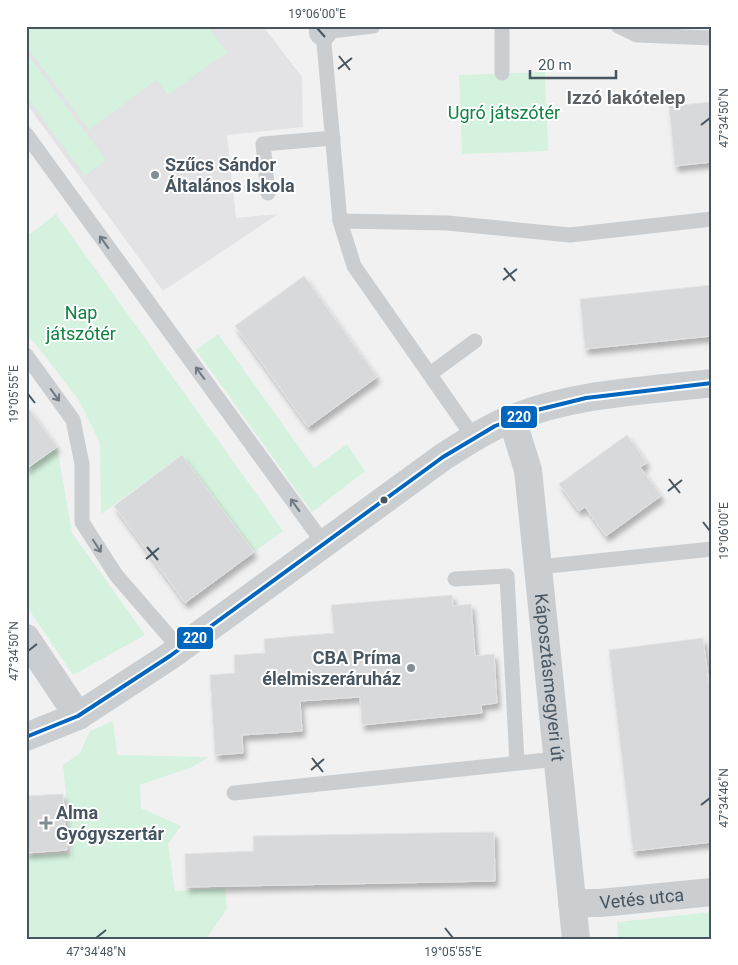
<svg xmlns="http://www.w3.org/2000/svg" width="738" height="965" font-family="Roboto,sans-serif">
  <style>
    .education { fill: #e3e2e4 }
    .green { fill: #d4f2de }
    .building { fill: #d8d9da; stroke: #e3e3e4; filter: url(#shadow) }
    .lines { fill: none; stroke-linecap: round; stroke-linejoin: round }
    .lane { stroke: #caced1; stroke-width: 15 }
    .street { stroke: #caced1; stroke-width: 28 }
    .bus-1-casing { stroke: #fff; stroke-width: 8 }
    .bus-1 { stroke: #0065bd; stroke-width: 4 }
    .oneway { stroke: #6e7982 }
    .ticks { fill: none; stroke: #465560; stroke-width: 2 }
    .poi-dot { fill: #828c93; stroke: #fff; stroke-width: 2 }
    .bus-dot { fill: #465560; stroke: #fff; stroke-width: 2 }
    .labels { text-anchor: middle; stroke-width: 4; stroke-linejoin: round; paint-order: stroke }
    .park-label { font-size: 18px; fill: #0f8343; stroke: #fff }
    .poi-label { font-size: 18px; font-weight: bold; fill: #465560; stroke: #fff; text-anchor: start }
    .street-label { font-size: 18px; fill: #465560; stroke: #fff }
    .neighbourhood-label { font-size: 19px; font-weight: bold; fill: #5c6166; stroke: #fff }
    .line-badge { stroke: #fff; stroke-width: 2 }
    .badge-label { font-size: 14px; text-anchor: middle; font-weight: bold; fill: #fff }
    .neatline { fill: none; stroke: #465560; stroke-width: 2 }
    .ticks-label { font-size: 12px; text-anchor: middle; fill: #465560 }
  </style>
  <defs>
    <filter id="shadow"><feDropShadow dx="3" dy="5.5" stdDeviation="2.5" flood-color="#0004"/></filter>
  </defs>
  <rect width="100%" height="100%" fill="#f2f1f1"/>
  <!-- education -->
  <polygon class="education" points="26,26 263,26 302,77 303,127 227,135 236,218 278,214 163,291 26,103"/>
  <!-- green -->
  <g class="green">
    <polygon points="26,26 207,26 227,52 168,95 156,80 89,130 26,46"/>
    <polygon points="26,52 106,160 85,176 26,96"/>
    <polygon points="545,72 548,151 462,154 459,75"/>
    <polygon points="56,214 283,531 254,552 182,455 101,514 100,443 78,399 34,342 26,336 26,237"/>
    <polygon points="218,334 314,468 347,444 365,471 312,512 196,350"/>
    <polygon points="57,447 72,533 145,635 73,675 26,605 26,469"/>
    <polygon points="113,721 117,755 209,757 192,767 140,785 141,808 181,826 168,844 175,891 225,888 227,909 206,939 32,939 26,932 26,856 72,853 63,765 80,753 90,731"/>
    <polygon points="712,912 712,939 618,939 617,922"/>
  </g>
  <!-- building -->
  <g class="building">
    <polygon points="712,102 712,162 675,166 669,106"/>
    <polygon points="304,276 377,377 308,427 235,326"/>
    <polygon points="712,285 712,336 585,349 580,299"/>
    <polygon points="26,405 57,447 26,469"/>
    <polygon points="627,435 647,463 640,467 661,496 606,536 585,507 579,511 559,484"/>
    <polygon points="182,455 254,552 185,603 114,506"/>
    <polygon points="452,595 453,606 471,604 475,656 494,654 497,703 481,705 482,713 362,725 360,697 300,701 302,731 242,735 243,753 215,755 210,675 235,673 234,655 265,653 264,639 334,633 331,605"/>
    <polygon points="703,638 712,707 712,842 633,851 609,650"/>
    <polygon points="63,794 67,850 26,853 26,796"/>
    <polygon points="494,832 495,881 186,887 185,854 254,851 253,836"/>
  </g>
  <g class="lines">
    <!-- lane -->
    <g class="lane">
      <polyline points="373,26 323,32 340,221 354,266 474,438"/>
      <polyline points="502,26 502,73"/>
      <polyline points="618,26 637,35 712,38"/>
      <polyline points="26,134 324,544"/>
      <polyline points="268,193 263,144 333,138"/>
      <polyline points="340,221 447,223 570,235 712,219"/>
      <polyline points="26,355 73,420 82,464 82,522 116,575 180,649"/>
      <polyline points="430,374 475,341"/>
      <polyline points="539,567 712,549"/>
      <polyline points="455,579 507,576 517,762"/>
      <polyline points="234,793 557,759"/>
    </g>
    <!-- street -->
    <g class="street">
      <polyline points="323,32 326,26"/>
      <path id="s1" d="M512,419l16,51 48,469"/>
      <polyline points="26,638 78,716"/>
      <path d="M26,737l52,-21 92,-60 273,-199c22,-14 45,-29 70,-39 63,-25 132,-27 199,-35"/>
      <path id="s2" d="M572,903h28l112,-11"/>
    </g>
    <defs>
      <polyline id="bus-1" points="26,737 78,716 170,656 443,457 495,426 537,410 586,398 712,383"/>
    </defs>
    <!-- bus-1 casing -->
    <use href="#bus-1" class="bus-1-casing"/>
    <!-- bus-1 -->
    <use href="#bus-1" class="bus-1"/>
  </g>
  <!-- one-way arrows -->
  <defs><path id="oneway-shaft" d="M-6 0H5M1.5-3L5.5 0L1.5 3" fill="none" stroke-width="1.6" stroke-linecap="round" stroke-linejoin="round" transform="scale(1.25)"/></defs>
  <g class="oneway">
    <use href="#oneway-shaft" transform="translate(104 242) rotate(-126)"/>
    <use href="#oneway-shaft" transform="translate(200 373) rotate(-126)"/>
    <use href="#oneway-shaft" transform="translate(55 395) rotate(54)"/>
    <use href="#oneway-shaft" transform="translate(295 505) rotate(-126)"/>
    <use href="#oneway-shaft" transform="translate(97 546) rotate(57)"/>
  </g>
  <!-- ticks -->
  <path class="ticks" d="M317,28l8,9M339,56l11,14M338,69l14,-11M701,125l9,-7M504,268l11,13M503,280l14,-11M28,394l7,9M669,479l11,14M668,491l14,-11M703,522l7,9M147,547l11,13M146,559l13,-11M28,651l9,-7M312,758l11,14M311,770l13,-11M701,805l9,-7M445,928l8,10M96,938l10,-8"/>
  <!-- markers -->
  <g class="poi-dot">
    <circle cx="155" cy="175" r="5"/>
    <circle cx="411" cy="668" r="5"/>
    <path d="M43.5 815.5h5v5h5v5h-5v5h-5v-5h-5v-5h5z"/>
  </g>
  <circle class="bus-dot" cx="384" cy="500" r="4.5"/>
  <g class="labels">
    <!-- park labels -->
    <g class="park-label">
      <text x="504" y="119">Ugró játszótér</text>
      <text x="81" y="319">Nap<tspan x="81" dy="21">játszótér</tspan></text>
    </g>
    <!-- poi labels -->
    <g class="poi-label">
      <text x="165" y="171">Szűcs Sándor<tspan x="165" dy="21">Általános Iskola</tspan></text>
      <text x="401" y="664" text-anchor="end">CBA Príma<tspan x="401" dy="21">élelmiszeráruház</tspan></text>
      <text x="56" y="819">Alma<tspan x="56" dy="21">Gyógyszertár</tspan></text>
    </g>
    <!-- street labels -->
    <g class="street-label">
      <text dy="6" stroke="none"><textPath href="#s1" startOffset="262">Káposztásmegyeri út</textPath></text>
      <text dy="6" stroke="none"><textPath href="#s2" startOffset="70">Vetés utca</textPath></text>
    </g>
    <!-- neighbourhood labels -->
    <g class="neighbourhood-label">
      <text x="626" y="104">Izzó lakótelep</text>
    </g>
  </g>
  <g class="line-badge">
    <rect x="500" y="405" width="38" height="24" rx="5" fill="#0065bd"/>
    <rect x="176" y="626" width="38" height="24" rx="5" fill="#0065bd"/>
  </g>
  <g class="badge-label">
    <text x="519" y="422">220</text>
    <text x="195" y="643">220</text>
  </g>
  <!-- border -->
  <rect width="738" height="965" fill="none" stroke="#ffffff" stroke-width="55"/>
  <!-- scale -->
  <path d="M530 70v8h86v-8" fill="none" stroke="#465560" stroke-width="2.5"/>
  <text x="538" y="70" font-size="15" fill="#465560" stroke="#ffffff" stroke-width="4" paint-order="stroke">20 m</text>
  <rect x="28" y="28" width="682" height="910" class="neatline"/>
  <g class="ticks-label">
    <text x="317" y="18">19°06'00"E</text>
    <text transform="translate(724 118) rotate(-90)" y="4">47°34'50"N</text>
    <text transform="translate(14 394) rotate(-90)" y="4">19°05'55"E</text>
    <text transform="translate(724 531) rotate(-90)" y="4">19°06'00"E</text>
    <text transform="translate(14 651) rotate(-90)" y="4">47°34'50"N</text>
    <text transform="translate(724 798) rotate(-90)" y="4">47°34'46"N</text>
    <text x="96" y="956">47°34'48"N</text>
    <text x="453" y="956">19°05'55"E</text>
  </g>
</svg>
